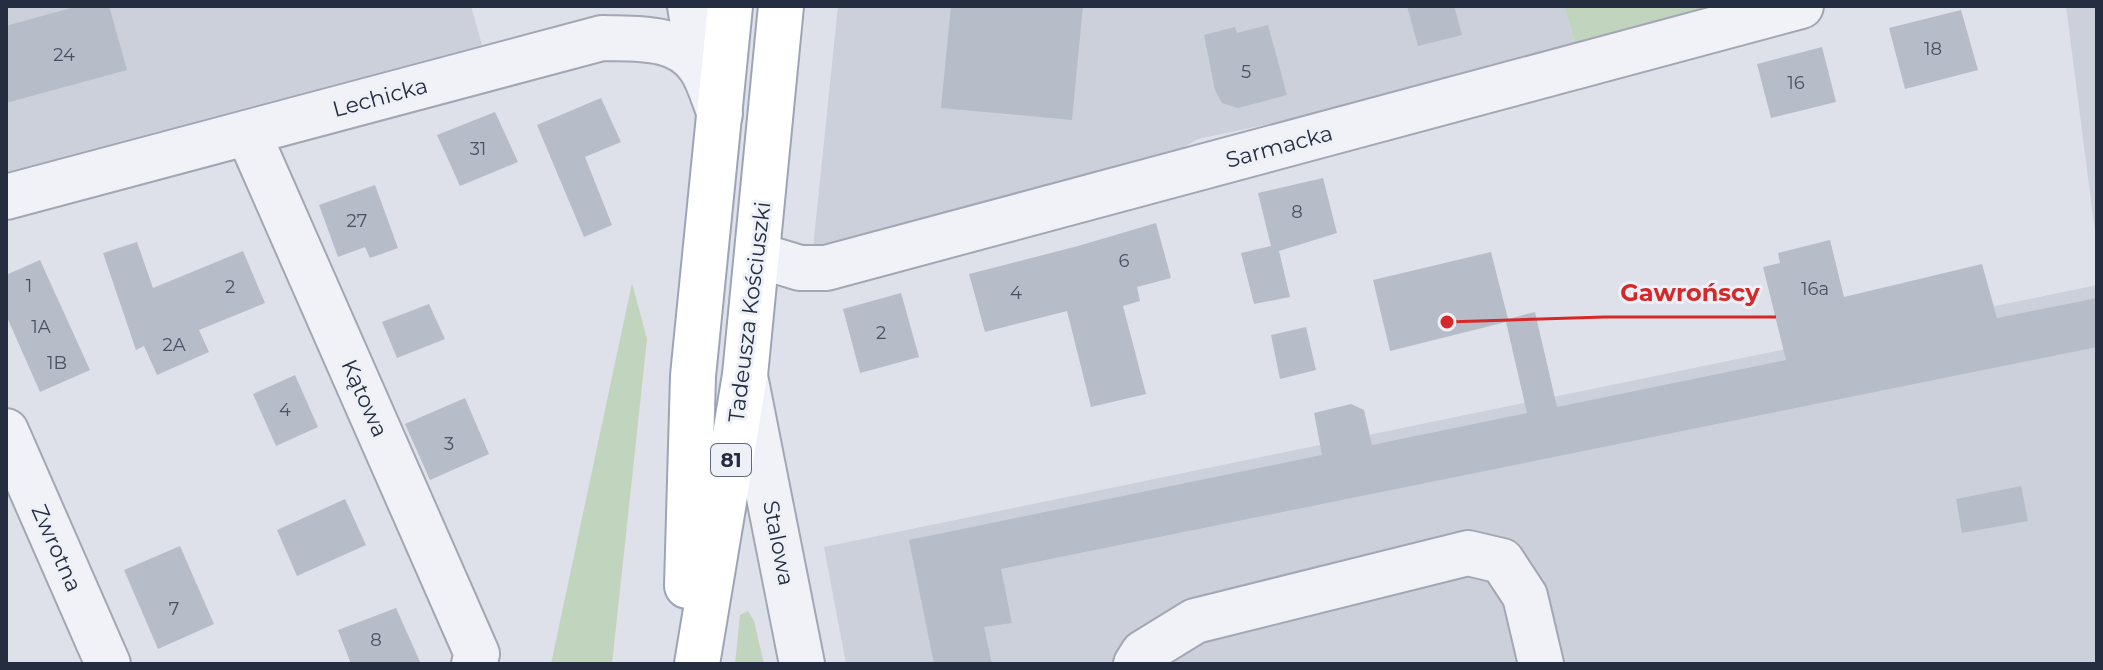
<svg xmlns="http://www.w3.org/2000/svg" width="2103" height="670" font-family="Montserrat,sans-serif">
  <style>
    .built { fill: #cbd0db }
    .green { fill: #c1d4be }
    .building { fill: #b7bcc9 }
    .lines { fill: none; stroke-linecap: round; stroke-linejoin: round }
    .minor-casing { stroke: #a3a7b3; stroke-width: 48 }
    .major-casing { stroke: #9ca4b6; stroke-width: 48 }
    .minor { stroke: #f1f2f7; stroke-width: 44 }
    .major { stroke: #fff; stroke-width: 44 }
    .labels { text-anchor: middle; stroke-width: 6; stroke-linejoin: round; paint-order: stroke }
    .number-label { font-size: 18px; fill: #4a5163 }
    .shield { fill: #edf0f6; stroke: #616877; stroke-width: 2 }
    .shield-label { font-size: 20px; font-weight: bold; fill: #252d41 }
    .street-label { font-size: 22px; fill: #252d41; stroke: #edf0f6 }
    .leader { fill: none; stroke: #d62828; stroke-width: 3 }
    .callout-dot { fill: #d62828; stroke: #edf0f6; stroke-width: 3 }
    .callout-label { font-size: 24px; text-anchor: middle; font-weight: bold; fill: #d62828; stroke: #edf0f6; stroke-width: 6; stroke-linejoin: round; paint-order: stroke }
  </style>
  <rect width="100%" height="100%" fill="#dee1e9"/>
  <!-- built -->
  <g class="built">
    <polygon points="6,6 471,6 482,45 6,172"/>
    <polygon points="838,6 1564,6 1580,58 1198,139 1129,178 813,248"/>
    <polygon points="2066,6 2097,6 2097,247"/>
    <polygon points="2097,285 2097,664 846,664 824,547"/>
  </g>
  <!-- green -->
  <g class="green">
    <polygon points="1564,6 1801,6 1580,58"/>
    <polygon points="632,283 647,339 612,664 551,664"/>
    <polygon points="748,611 754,621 764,664 735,664 740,615"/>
  </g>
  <!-- building -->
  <g class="building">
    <polygon points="78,6 109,6 127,70 6,103 6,26"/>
    <polygon points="951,6 1083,6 1072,120 941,108"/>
    <polygon points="1407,6 1454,6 1462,35 1418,46"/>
    <polygon points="1961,10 1978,70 1905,89 1889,28"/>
    <polygon points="1268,25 1287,95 1238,108 1222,103 1215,90 1204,35 1235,27 1237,33"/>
    <polygon points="1822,47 1836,102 1771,118 1757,64"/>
    <polygon points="601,98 621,142 585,157 612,225 584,237 537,125"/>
    <polygon points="495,112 518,162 460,186 437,135"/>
    <polygon points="1323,178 1337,233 1279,251 1290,297 1254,304 1241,253 1271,246 1258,193"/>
    <polygon points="375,185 398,248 370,258 365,247 338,257 319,205"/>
    <polygon points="1156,223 1171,278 1137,287 1140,301 1123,306 1146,394 1091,407 1067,311 985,332 969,274 1078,246"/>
    <polygon points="1830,240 1844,297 1982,264 1997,318 2097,298 2097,347 1001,569 1012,623 984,627 992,664 934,664 909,540 1322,455 1314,413 1351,404 1364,410 1372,445 1527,413 1506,322 1390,351 1373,280 1491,252 1508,319 1535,312 1557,407 1786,360 1763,267 1780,263 1778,253"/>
    <polygon points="137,242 153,288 243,251 265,303 199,330 209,352 157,375 144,346 136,350 103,253"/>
    <polygon points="40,260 90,370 40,392 6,315 6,275"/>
    <polygon points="901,293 919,357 860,373 843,309"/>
    <polygon points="429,304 445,339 397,358 382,322"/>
    <polygon points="1306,327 1316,370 1280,379 1271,335"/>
    <polygon points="295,375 318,427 276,446 253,394"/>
    <polygon points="465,398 489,454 430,480 405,424"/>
    <polygon points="2021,486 2028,521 1962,533 1956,499"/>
    <polygon points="345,499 366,545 297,576 277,530"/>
    <polygon points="180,546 214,624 158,649 124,570"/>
    <polygon points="396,608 421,664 351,664 338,630"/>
  </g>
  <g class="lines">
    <defs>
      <g id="minor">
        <polyline points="690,6 700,67"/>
        <polyline points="248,133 477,654 474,664"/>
        <path d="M6,197l596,-159c35,1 76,-3 98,29 9,13 14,33 20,47"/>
        <polyline points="757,255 800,268 826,268 1801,6"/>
        <polyline points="745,376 802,664"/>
        <polyline points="6,431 108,664"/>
        <polyline points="1136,664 1143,653 1195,621 1468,553 1502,561 1525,596 1541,664"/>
      </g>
      <g id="major">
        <polyline points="687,586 693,376 730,6"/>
        <polyline points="697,664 745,375 781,6"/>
      </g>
    </defs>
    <!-- minor casing -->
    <use href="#minor" class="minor-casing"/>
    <!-- major casing -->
    <use href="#major" class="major-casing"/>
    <!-- minor -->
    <use href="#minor" class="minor"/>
    <!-- major -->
    <use href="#major" class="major"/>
  </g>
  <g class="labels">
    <!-- number labels -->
    <g class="number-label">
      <text x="1933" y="55">18</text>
      <text x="64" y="61">24</text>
      <text x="1246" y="78">5</text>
      <text x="1796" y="89">16</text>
      <text x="478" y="155">31</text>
      <text x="1297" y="218">8</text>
      <text x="357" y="227">27</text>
      <text x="1124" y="267">6</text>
      <text x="29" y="292">1</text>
      <text x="230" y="293">2</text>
      <text x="1815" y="295">16a</text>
      <text x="1016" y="299">4</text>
      <text x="41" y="333">1A</text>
      <text x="881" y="339">2</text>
      <text x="174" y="351">2A</text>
      <text x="57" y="369">1B</text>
      <text x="285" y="416">4</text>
      <text x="449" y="450">3</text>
      <text x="174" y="615">7</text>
      <text x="376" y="646">8</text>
    </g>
    <!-- shield labels -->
    <rect class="shield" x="711" y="444" width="40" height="32" rx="6"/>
    <g class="shield-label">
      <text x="731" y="467">81</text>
    </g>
    <!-- street labels -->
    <g class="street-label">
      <text transform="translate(380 97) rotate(-15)" y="8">Lechicka</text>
      <text transform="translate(1279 146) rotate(-15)" y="8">Sarmacka</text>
      <text transform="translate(749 312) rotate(-83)" y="8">Tadeusza Kościuszki</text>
      <text transform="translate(365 398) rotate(66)" y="8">Kątowa</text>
      <text transform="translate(779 543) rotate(79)" y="8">Stalowa</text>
      <text transform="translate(57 548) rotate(66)" y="8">Zwrotna</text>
    </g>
  </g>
  <!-- callouts -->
  <path class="leader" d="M1447 322L1605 317H1776"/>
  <circle class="callout-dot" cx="1447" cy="322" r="8"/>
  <g class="callout-label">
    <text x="1690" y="301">Gawrońscy</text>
  </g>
  <!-- border -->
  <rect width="2103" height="670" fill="none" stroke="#252d41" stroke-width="16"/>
</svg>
